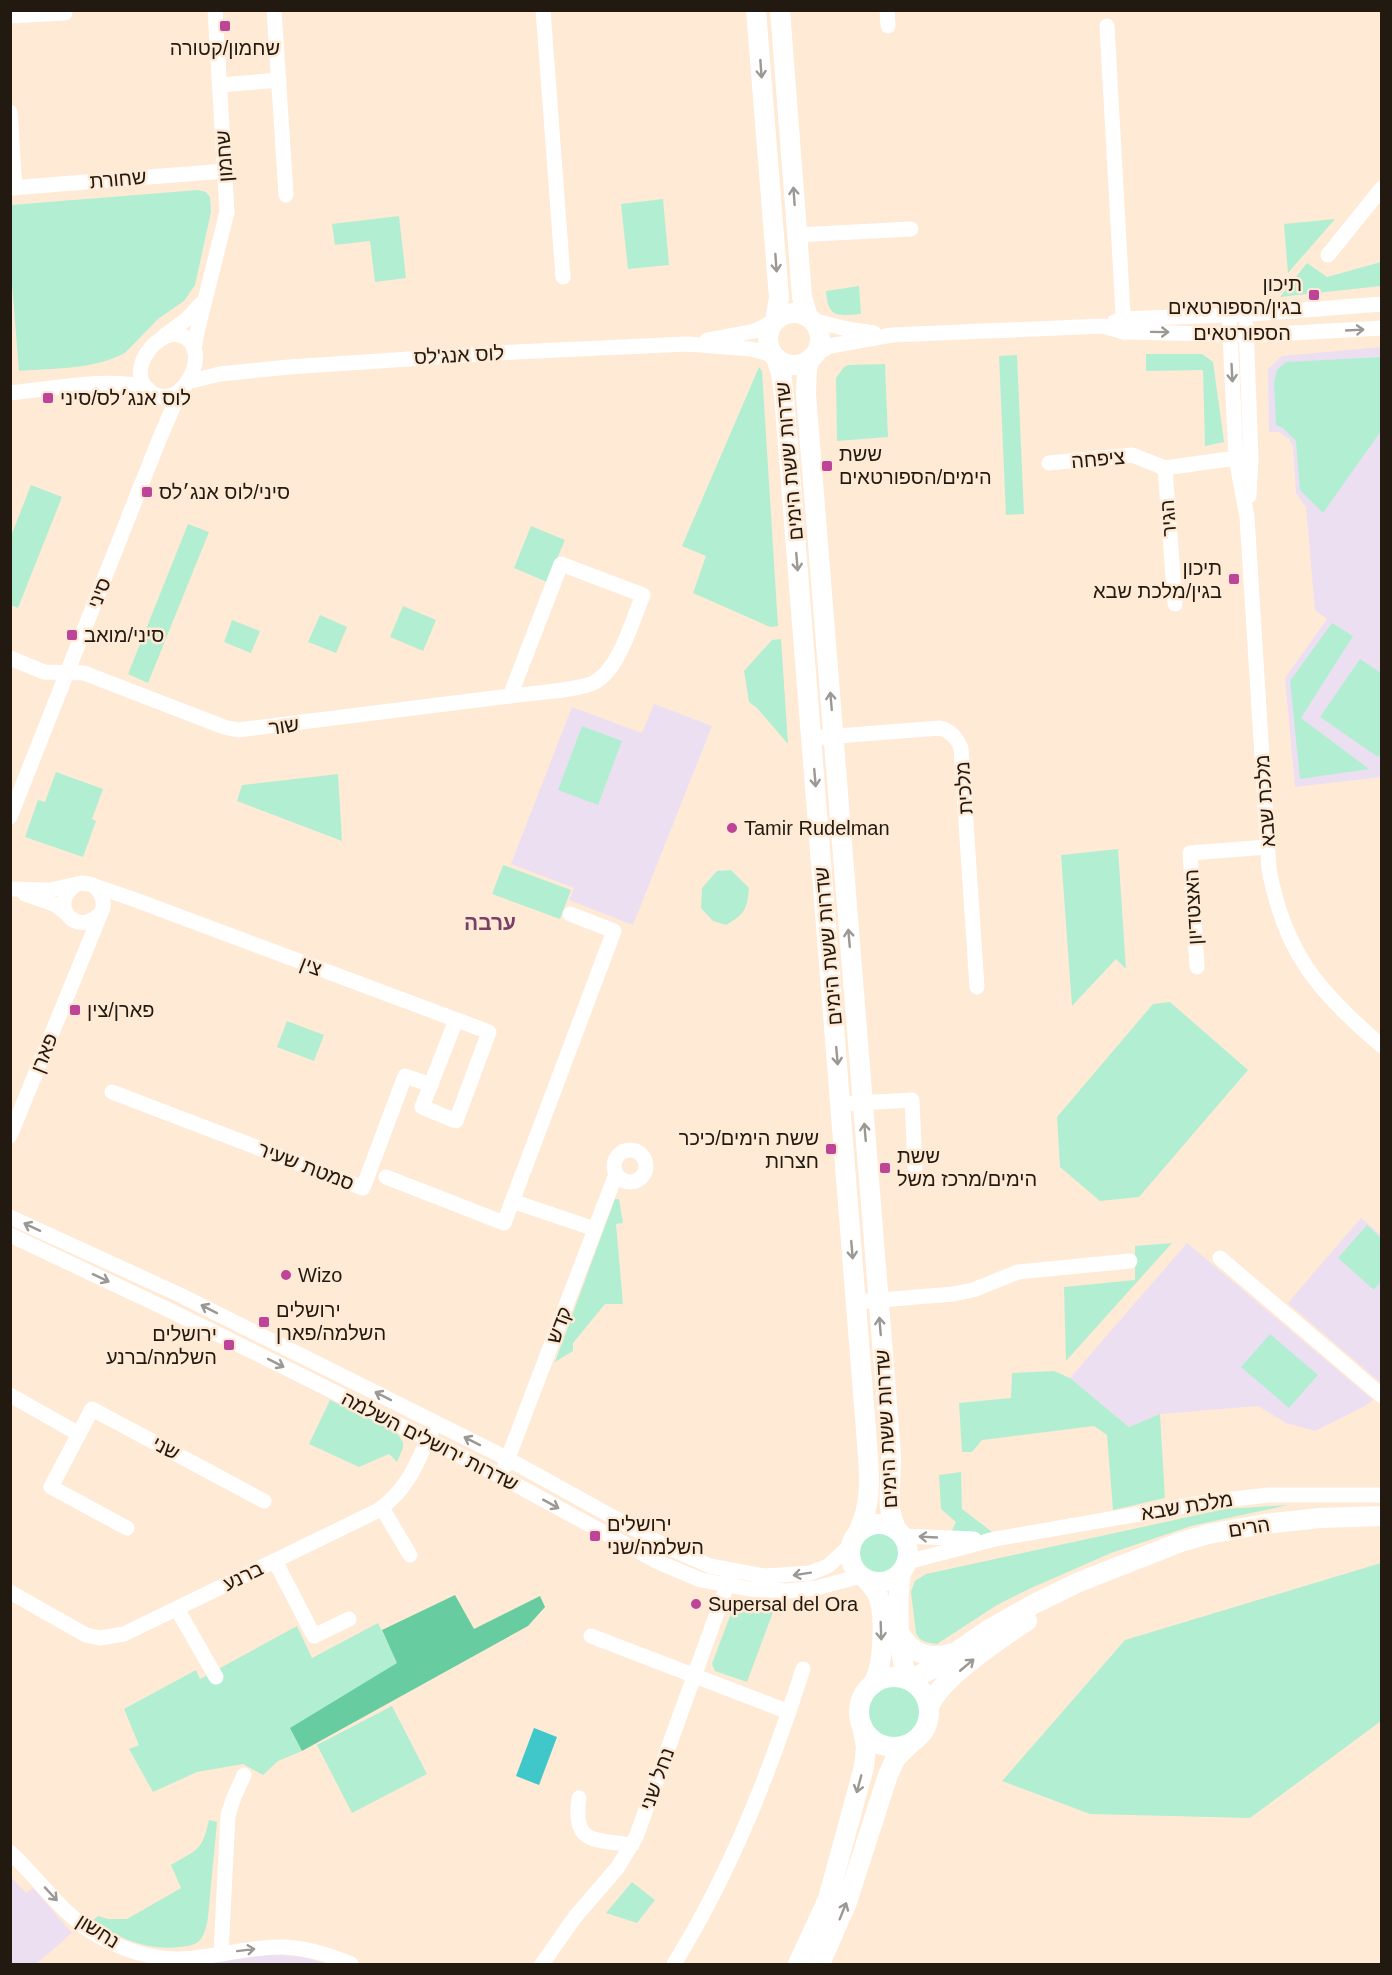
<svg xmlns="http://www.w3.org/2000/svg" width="1392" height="1975" font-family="Arial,Heebo,sans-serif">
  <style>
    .education { fill: #eddff2 }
    .green { fill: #b2efd2 }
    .forest { fill: #68cca1 }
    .water { fill: #3fc7ca }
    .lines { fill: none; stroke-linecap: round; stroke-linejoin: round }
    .minor { stroke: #fff; stroke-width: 15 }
    .major { stroke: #fff; stroke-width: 20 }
    .oneway { stroke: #9c9893 }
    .poi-dot { fill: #bd4499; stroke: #ffead6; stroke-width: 2 }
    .labels { text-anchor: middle; stroke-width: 5; stroke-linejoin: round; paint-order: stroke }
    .poi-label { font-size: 20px; fill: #221a10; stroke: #ffead6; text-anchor: start }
    .street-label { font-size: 20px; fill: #221a10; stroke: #ffead6 }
    .neighbourhood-label { font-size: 21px; font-weight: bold; fill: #7b3e67; stroke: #ffead6 }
  </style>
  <rect width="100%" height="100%" fill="#ffead6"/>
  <!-- education -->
  <g class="education">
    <polygon points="1381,347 1381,777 1295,787 1285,678 1327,619 1315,610 1306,507 1296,493 1293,447 1289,439 1279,432 1269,432 1268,369 1282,356"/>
    <polygon points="654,704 712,726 633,925 569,900 574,888 511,864 572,707 642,733"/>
    <polygon points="1361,1218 1381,1235 1381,1383 1288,1303"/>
    <polygon points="1187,1243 1373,1400 1365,1406 1315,1431 1286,1423 1258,1406 1160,1414 1129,1427 1070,1378"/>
    <polygon points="10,1876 26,1893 33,1888 72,1933 36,1964 11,1964"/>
    <polygon points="269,1954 302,1957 329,1964 201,1964"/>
  </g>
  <!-- green -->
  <g class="green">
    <path d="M198,190l8,2 4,5 1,15 -16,73 -11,16 -26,18 -33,34c-32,17 -72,15 -106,18l-8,-100v-66z"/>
    <polygon points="663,199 669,265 628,269 621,204"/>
    <polygon points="399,216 406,278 375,282 370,241 335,245 332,224"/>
    <polygon points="1335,219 1288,273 1284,224"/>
    <polygon points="1381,262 1381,286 1280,297 1307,263 1327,277"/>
    <path d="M859,286l2,28c-24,2 -33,4 -35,-23z"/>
    <polygon points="1146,354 1202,354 1213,362 1224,442 1205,446 1203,370 1146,371"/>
    <polygon points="1017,355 1024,514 1006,515 999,356"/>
    <polygon points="1381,357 1381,431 1323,513 1300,490 1296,441 1283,428 1276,425 1274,382 1277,370 1286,362"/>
    <polygon points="885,364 888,437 837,441 836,378 844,367 849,365"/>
    <polygon points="759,367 762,371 778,626 770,627 693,593 706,556 682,546"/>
    <polygon points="31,485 62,497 18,608 11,605 11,536"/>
    <polygon points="188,524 209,532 148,683 128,674"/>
    <polygon points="531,526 565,540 547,582 514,568"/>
    <polygon points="403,606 436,620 423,651 390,637"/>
    <polygon points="320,615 347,627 336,653 308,642"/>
    <polygon points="232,620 260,631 251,653 224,642"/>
    <polygon points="1332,623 1353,636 1301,718 1369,769 1300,779 1290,681"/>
    <polygon points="781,639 788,744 757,708 749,702 744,671 772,640"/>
    <polygon points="1360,659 1381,673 1382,751 1378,757 1320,717"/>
    <polygon points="582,726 622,741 598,805 558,790"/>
    <polygon points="56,772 103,789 92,819 96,821 83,857 25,837 38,800 45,802"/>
    <polygon points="338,774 342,841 237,801 242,785"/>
    <polygon points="1118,849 1126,969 1116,959 1072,1006 1061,855"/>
    <polygon points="503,865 571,890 560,919 492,894"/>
    <path d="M731,870l18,18c-2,21 -4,26 -23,37l-13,-4 -12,-13 1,-20 15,-17z"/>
    <polygon points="1170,1002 1248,1070 1139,1197 1100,1201 1060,1167 1057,1117 1153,1004"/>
    <polygon points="287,1021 324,1035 314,1061 277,1047"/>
    <polygon points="615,1199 619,1199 623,1223 616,1224 623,1304 605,1304 573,1343 573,1351 555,1362"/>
    <polygon points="1367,1225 1381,1238 1381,1281 1374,1290 1338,1258"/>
    <polygon points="1172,1243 1066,1361 1064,1287 1135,1280 1135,1246"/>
    <polygon points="1270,1334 1318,1375 1289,1408 1241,1367"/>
    <polygon points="1054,1371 1070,1378 1129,1427 1160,1414 1165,1498 1113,1510 1107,1435 1094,1426 982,1440 972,1452 962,1452 959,1403 1011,1398 1012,1373"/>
    <polygon points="330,1400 395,1430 403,1442 403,1448 397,1462 389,1454 359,1467 309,1444"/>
    <polygon points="961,1472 962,1509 992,1532 977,1536 951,1532 956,1522 941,1509 939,1475"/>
    <path d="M1288,1505l-97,21 -80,27 -82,36 -32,16 -60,39c-9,-1 -17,-2 -21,-11l-5,-41 4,-11 11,-7 299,-65z"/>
    <circle cx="879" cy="1553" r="25"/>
    <polygon points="1381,1563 1381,1721 1250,1818 1090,1814 1002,1781 1125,1640"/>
    <polygon points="743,1603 775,1607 747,1682 715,1671 712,1664 733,1608 737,1604"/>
    <polygon points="378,1623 398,1663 291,1728 302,1751 278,1761 263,1775 243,1764 197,1772 153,1792 129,1749 139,1745 124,1709 196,1670 200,1679 297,1626 312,1658"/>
    <circle cx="894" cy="1712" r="31"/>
    <polygon points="392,1706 427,1774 352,1813 317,1745"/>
    <path d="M209,1820l8,2 -9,95c-1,8 -3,16 -7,22 -6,7 -14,7 -22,8 -32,4 -60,-9 -87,-26l6,-5 10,3h19l54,-31 -10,-23c26,-16 31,-13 38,-45z"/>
    <polygon points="632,1882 655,1900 637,1923 606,1913"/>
  </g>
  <!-- forest -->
  <polygon class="forest" points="455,1595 474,1629 540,1596 545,1607 528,1626 302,1751 290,1728 397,1663 382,1630"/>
  <!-- water -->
  <polygon class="water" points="534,1728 557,1737 539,1785 516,1776"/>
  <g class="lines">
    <!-- minor -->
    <g class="minor">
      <polyline points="274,10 286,195"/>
      <polyline points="543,10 563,277"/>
      <polyline points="887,10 888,26"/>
      <polyline points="10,16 65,13"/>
      <polyline points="1107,26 1124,332"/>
      <polyline points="220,85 279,80"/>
      <polyline points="10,112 15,188"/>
      <polyline points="10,188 225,171"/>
      <polyline points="797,235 911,229"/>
      <polyline points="1328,255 1382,188"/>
      <path d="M1229,315l7,143 11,59 22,352c15,83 50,124 113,177"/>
      <polyline points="812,320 847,329 874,333"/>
      <polyline points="1114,322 1123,319 1252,314 1382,304"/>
      <polyline points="1246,326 1251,458 1249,496"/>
      <path d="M174,334c44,4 12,80 -22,59 -27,-17 -2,-56 22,-59z"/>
      <polyline points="164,336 187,319 202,303"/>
      <polyline points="707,340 755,331 773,322"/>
      <polyline points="194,350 197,332 227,212 215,10"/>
      <polyline points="814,355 830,346 892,335 1103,326 1124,332 1258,335 1382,328"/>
      <polyline points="187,382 220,374 289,367 515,352 687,344 751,349 773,355"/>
      <path d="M10,393c33,-3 110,-18 138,-4"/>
      <polyline points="1049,463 1132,455 1165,468 1236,458 1251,458"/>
      <polyline points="1165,468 1175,604"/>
      <path d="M561,564l82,31c-11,26 -24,76 -50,88 -18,8 -62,10 -83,13z"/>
      <polyline points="10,658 44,672 84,673 224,727 238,730 510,696"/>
      <path d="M811,738l129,-10c11,3 16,9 21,20l16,239"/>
      <polyline points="10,817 159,440 181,389"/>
      <path d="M76,885c-28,17 -2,53 23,30"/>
      <polyline points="10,889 50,890 82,883 89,884 133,899 489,1032 456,1121 422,1107 456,1020"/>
      <polyline points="25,894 56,905 66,913"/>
      <polyline points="1197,967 1190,853 1268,847"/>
      <polyline points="112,1092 363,1188 405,1076 431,1085"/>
      <polyline points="840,1104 912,1100 915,1167"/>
      <path d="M10,1136l93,-228c1,-10 -2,-17 -10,-23"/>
      <circle cx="630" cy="1166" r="16"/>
      <polyline points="386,1177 504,1223 614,931 570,914"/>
      <polyline points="512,1201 595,1229"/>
      <polyline points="10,1217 180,1295 508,1459 667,1547 710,1566 765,1576 810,1573 828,1566 851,1545"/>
      <polyline points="10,1235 171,1311 326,1388 500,1476 658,1562 701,1580 749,1589 787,1591 816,1588 861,1576"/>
      <polyline points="1220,1258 1382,1396"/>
      <polyline points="856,1302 953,1294 973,1290 1018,1272 1130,1261"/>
      <polyline points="10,1395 79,1434"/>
      <polyline points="505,1466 616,1174"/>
      <polyline points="382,1508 410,1555"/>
      <polyline points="127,1528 51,1487 92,1409 264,1501"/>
      <polyline points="903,1536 974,1539"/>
      <polyline points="275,1561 314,1636 349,1619"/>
      <polyline points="907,1562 995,1539 1208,1502 1268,1495 1382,1495"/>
      <path d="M10,1592l76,43 14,3 24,-4 253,-123c31,-21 40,-48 55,-81"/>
      <polyline points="177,1609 216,1677"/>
      <polyline points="591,1636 789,1712"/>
      <path d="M579,1798c-7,47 16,41 53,47"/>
      <path d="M10,1852c30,28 55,66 90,85 24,13 52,22 79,22 36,-1 70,-13 105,-12 23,1 46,8 67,17"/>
      <polyline points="221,1953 228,1815 234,1797 244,1775"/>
      <polyline points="542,1964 575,1917 618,1867 636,1837 730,1577"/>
      <path d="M674,1964c57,-92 96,-192 129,-295"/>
    </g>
    <!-- major -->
    <g class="major">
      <polyline points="756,10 779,298 775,320"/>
      <polyline points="780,10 802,297 808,317"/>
      <circle cx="794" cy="339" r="26"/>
      <path d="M776,358l5,15 3,23 84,1060c2,27 2,52 -10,76"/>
      <path d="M810,359l-3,10 -1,25 85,1060c1,26 -7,53 6,76"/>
      <circle cx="879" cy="1553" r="29"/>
      <path d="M901,1572c-5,35 -3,74 6,107"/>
      <path d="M866,1579c5,6 10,11 13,19 6,20 5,70 -7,87"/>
      <path d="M900,1634c13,21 29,26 52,19"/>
      <circle cx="894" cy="1712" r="35"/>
      <polyline points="909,1680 932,1669 988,1630 1034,1604 1079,1582 1181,1542 1209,1534 1264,1524 1320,1518 1382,1516"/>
      <path d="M929,1708c9,-29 72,-70 98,-87"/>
      <polyline points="798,1964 828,1899 864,1767 866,1747 862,1726"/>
      <polyline points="820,1964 847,1902 888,1775 896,1758 911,1743"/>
    </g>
  </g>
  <!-- one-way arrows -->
  <defs><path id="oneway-shaft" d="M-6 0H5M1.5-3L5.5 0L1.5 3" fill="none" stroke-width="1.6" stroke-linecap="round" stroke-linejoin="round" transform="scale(1.5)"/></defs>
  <g class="oneway">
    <use href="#oneway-shaft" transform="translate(761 69) rotate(86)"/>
    <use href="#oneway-shaft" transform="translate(794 196) rotate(-94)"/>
    <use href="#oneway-shaft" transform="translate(776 263) rotate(86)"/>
    <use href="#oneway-shaft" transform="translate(1355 330) rotate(-3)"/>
    <use href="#oneway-shaft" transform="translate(1160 332) rotate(1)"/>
    <use href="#oneway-shaft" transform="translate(1232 373) rotate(87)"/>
    <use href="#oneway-shaft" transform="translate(797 562) rotate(85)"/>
    <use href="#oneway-shaft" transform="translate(831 701) rotate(-95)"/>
    <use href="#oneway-shaft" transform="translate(815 778) rotate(85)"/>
    <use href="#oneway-shaft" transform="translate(849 938) rotate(-95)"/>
    <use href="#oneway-shaft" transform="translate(837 1056) rotate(85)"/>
    <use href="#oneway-shaft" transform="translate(865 1132) rotate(-95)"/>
    <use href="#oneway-shaft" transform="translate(32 1227) rotate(-155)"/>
    <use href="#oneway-shaft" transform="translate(852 1250) rotate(85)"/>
    <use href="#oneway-shaft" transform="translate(101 1278) rotate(25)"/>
    <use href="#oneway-shaft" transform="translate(209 1309) rotate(-153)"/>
    <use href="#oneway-shaft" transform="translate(880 1326) rotate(-95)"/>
    <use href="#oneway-shaft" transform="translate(276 1363) rotate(27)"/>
    <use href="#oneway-shaft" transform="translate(383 1396) rotate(-153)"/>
    <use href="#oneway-shaft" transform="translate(472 1441) rotate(-153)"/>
    <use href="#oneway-shaft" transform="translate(551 1504) rotate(29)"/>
    <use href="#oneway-shaft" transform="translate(928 1537) rotate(-177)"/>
    <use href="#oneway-shaft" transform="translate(802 1574) rotate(171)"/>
    <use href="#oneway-shaft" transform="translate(881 1631) rotate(88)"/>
    <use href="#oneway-shaft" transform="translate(967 1665) rotate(-40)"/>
    <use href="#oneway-shaft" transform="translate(859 1784) rotate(105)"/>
    <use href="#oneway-shaft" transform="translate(51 1894) rotate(47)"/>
    <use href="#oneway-shaft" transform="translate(843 1911) rotate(-68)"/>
    <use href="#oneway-shaft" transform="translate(246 1950) rotate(-7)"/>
  </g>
  <!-- markers -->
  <g class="poi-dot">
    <rect x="219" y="20" width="12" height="12" rx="3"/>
    <rect x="1308" y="289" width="12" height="12" rx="3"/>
    <rect x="42" y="392" width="12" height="12" rx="3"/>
    <rect x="821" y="460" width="12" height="12" rx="3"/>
    <rect x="141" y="486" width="12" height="12" rx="3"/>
    <rect x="1228" y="573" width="12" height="12" rx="3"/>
    <rect x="66" y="629" width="12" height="12" rx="3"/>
    <circle cx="732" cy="828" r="6"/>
    <rect x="69" y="1004" width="12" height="12" rx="3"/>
    <rect x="825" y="1143" width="12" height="12" rx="3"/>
    <rect x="879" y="1162" width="12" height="12" rx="3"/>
    <circle cx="286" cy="1275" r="6"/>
    <rect x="258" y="1316" width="12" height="12" rx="3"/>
    <rect x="223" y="1339" width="12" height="12" rx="3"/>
    <rect x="589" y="1530" width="12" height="12" rx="3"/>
    <circle cx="696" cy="1604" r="6"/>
  </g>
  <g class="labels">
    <!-- poi labels -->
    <g class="poi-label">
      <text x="225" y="55" text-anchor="middle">שחמון/קטורה</text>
      <text x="1302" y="291" text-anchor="end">תיכון<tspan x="1302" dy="23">בגין/הספורטאים</tspan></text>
      <text x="60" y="405">לוס אנג׳לס/סיני</text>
      <text x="839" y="461">ששת<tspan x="839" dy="23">הימים/הספורטאים</tspan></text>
      <text x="159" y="499">סיני/לוס אנג׳לס</text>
      <text x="1222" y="575" text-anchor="end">תיכון<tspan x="1222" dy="23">בגין/מלכת שבא</tspan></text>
      <text x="84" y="642">סיני/מואב</text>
      <text x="744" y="835">Tamir Rudelman</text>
      <text x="87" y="1017">פארן/צין</text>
      <text x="819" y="1145" text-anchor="end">ששת הימים/כיכר<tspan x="819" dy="23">חצרות</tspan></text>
      <text x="897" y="1163">ששת<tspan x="897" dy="23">הימים/מרכז משל</tspan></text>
      <text x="298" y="1282">Wizo</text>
      <text x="276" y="1317">ירושלים<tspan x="276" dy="23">השלמה/פארן</tspan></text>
      <text x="217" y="1341" text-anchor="end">ירושלים<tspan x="217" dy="23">השלמה/ברנע</tspan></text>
      <text x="607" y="1531">ירושלים<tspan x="607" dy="23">השלמה/שני</tspan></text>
      <text x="708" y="1611">Supersal del Ora</text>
    </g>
    <!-- street labels -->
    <g class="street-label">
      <text transform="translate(224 156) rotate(-94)" y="7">שחמון</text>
      <text transform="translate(118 179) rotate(-5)" y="7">שחורת</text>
      <text x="1242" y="340">הספורטאים</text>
      <text transform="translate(459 355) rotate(-3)" y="7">לוס אנג'לס</text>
      <text transform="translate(1098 459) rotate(-5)" y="7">ציפחה</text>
      <text transform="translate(789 461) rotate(-95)" y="7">שדרות ששת הימים</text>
      <text transform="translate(1168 518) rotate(-94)" y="7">הגיר</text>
      <text transform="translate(99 593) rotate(-69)" y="7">סיני</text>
      <text transform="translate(284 726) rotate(-8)" y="7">שור</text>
      <text transform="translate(964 788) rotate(-94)" y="7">מלכית</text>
      <text transform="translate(1265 801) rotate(-94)" y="7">מלכת שבא</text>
      <text transform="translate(1193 907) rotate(-93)" y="7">האצטדיון</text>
      <text transform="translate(828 946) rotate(-95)" y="7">שדרות ששת הימים</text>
      <text transform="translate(311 966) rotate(21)" y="7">צין</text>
      <text transform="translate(44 1053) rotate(-68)" y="7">פארן</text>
      <text transform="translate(306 1166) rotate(21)" y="7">סמטת שעיר</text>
      <text transform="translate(559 1325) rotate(-69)" y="7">קדש</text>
      <text transform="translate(886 1429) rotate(-93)" y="7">שדרות ששת הימים</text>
      <text transform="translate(430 1441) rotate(27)" y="7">שדרות ירושלים השלמה</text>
      <text transform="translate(166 1448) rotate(28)" y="7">שני</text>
      <text transform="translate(1187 1506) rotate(-9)" y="7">מלכת שבא</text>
      <text transform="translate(1249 1527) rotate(-9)" y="7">הרים</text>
      <text transform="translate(243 1576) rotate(-26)" y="7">ברנע</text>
      <text transform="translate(657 1779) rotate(-70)" y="7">נחל שני</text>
      <text transform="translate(98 1931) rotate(32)" y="7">נחשון</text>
    </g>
    <!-- neighbourhood labels -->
    <g class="neighbourhood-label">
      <text x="490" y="930">ערבה</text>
    </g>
  </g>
  <!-- border -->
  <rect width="1392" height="1975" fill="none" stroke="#221a10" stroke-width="24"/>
</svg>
